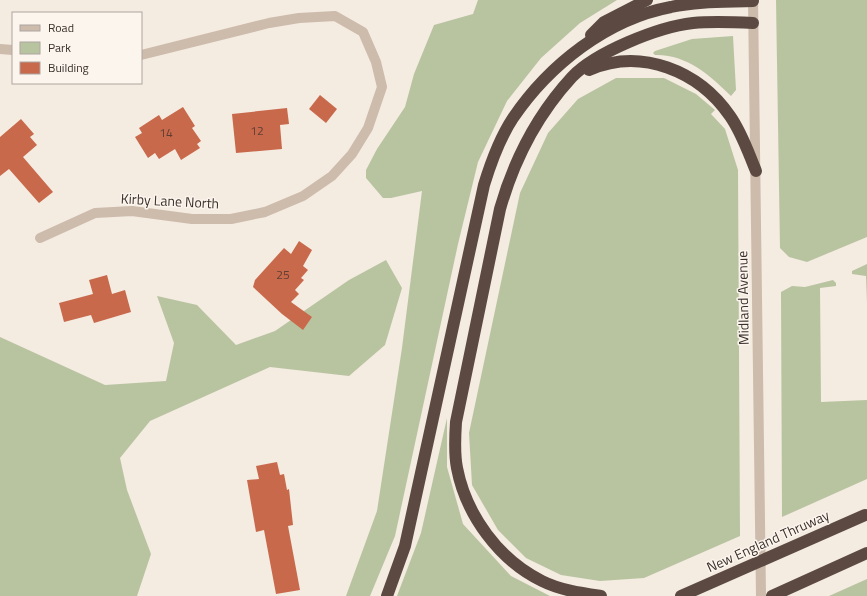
<svg xmlns="http://www.w3.org/2000/svg" width="867" height="596" font-family="'Titillium Web',sans-serif">
  <style>
    .green { fill: #b8c4a0 }
    .building { fill: #c8694b }
    .lines { fill: none; stroke-linecap: round; stroke-linejoin: round }
    .minor { stroke: #cdbbac; stroke-width: 10 }
    .tertiary { stroke: #cdbbac; stroke-width: 10 }
    .motorway { stroke: #5c4a42; stroke-width: 12 }
    .motorway-bridge { stroke: #5c4a42; stroke-width: 12 }
    .labels { text-anchor: middle; stroke-width: 3; stroke-linejoin: round; paint-order: stroke }
    .number-label { font-size: 12px; fill: #5e3e33 }
    .street-label { font-size: 14px; fill: #3b302b; stroke: #fbf5ee }
  </style>
  <rect width="100%" height="100%" fill="#f4ebe1"/>
  <!-- green -->
  <g class="green">
    <polygon points="478,0 617,0 580,23 541,58 507,101 478,162 458,244 395,536 370,596 346,596 377,511 402,348 422,191 391,198 383,198 366,178 366,170 377,149 405,107 414,74 434,25 473,14"/>
    <polygon points="776,0 867,0 867,237 807,262 789,257 780,248"/>
    <path d="M733,36l3,54 -5,6c-21,-21 -45,-42 -76,-41l-2,-2 2,-2 37,-12z"/>
    <polygon points="616,78 664,78 696,94 715,110 711,114 725,129 738,170 740,536 644,578 600,581 561,575 526,558 498,530 472,485 469,433 520,193 548,133 578,99"/>
    <polygon points="386,260 402,288 385,345 349,376 270,367 150,421 120,458 127,490 151,554 137,596 0,596 0,337 105,385 166,381 174,343 157,296 197,305 236,345 275,331 349,280"/>
    <polygon points="867,264 867,303 866,276 852,274 852,271"/>
    <polygon points="833,280 836,283 836,286 820,288 821,402 867,400 867,479 782,517 781,292 792,286 805,287"/>
    <polygon points="447,418 447,467 463,524 511,576 550,596 397,596 421,533"/>
    <polygon points="867,579 867,596 829,596"/>
  </g>
  <!-- building -->
  <g class="building">
    <polygon points="320,95 337,109 326,123 309,109"/>
    <polygon points="183,107 195,126 192,128 201,141 197,144 200,148 181,160 175,149 159,159 155,153 148,158 135,137 142,133 139,128 159,115 162,120"/>
    <polygon points="287,108 289,124 280,125 282,149 236,153 232,114"/>
    <polygon points="21,119 34,134 30,137 37,145 23,157 53,192 39,203 9,169 0,176 0,137"/>
    <polygon points="299,241 312,250 303,266 308,270 301,278 304,280 295,290 299,294 291,302 312,317 303,330 282,314 253,287 255,280 284,248 291,254"/>
    <polygon points="107,275 112,294 125,290 131,312 94,323 91,315 64,322 59,303 93,294 89,280"/>
    <polygon points="277,462 280,475 284,474 287,490 289,489 293,525 288,526 300,590 276,594 264,530 256,532 247,480 259,479 256,466"/>
  </g>
  <g class="lines">
    <!-- minor -->
    <g class="minor">
      <polyline points="0,49 13,50"/>
      <polyline points="40,238 95,213 132,211 192,219 231,219 265,212 303,196 332,176 352,154 368,128 382,87 376,62 363,32 335,16 299,18 269,23 141,55"/>
    </g>
    <!-- tertiary -->
    <polyline class="tertiary" points="753,0 761,596"/>
    <!-- motorway -->
    <g class="motorway">
      <polyline points="591,35 604,22 647,0"/>
      <path d="M589,70c52,-23 110,1 141,46 12,17 18,36 26,55"/>
      <path d="M387,596l18,-50 79,-361c7,-23 15,-46 29,-67 36,-53 94,-99 158,-111 27,-6 54,-5 82,-6"/>
      <path d="M601,596c-20,-3 -41,-6 -59,-15 -43,-21 -76,-66 -85,-113 -3,-15 -2,-31 -1,-46l44,-213c14,-49 37,-94 72,-132 24,-25 86,-50 121,-54 20,-2 40,-1 60,0"/>
      <polyline points="772,596 867,553"/>
    </g>
    <!-- motorway-bridge -->
    <polyline class="motorway-bridge" points="681,596 865,515"/>
  </g>
  <g class="labels">
    <!-- number labels -->
    <g class="number-label">
      <text x="257" y="135">12</text>
      <text x="166" y="137">14</text>
      <text x="283" y="279">25</text>
    </g>
    <!-- street labels -->
    <g class="street-label">
      <text transform="translate(170 201) rotate(3)" y="5">Kirby Lane North</text>
      <text transform="translate(743 298) rotate(-91)" y="5">Midland Avenue</text>
      <text transform="translate(768 541) rotate(-24)" y="5">New England Thruway</text>
    </g>
  </g>
  <!-- legend -->
  <rect x="12" y="12" width="130" height="72" fill="#fbf5ee" stroke="#aea6a0"/>
  <rect x="20" y="25" width="20" height="6" fill="#cdbbac" stroke="#aea6a0"/>
  <text x="48" y="32" font-size="12" fill="#3b302b">Road</text>
  <rect x="20" y="42" width="20" height="12" fill="#b8c4a0" stroke="#aea6a0"/>
  <text x="48" y="52" font-size="12" fill="#3b302b">Park</text>
  <rect x="20" y="62" width="20" height="12" fill="#c8694b" stroke="#aea6a0"/>
  <text x="48" y="72" font-size="12" fill="#3b302b">Building</text>
</svg>
